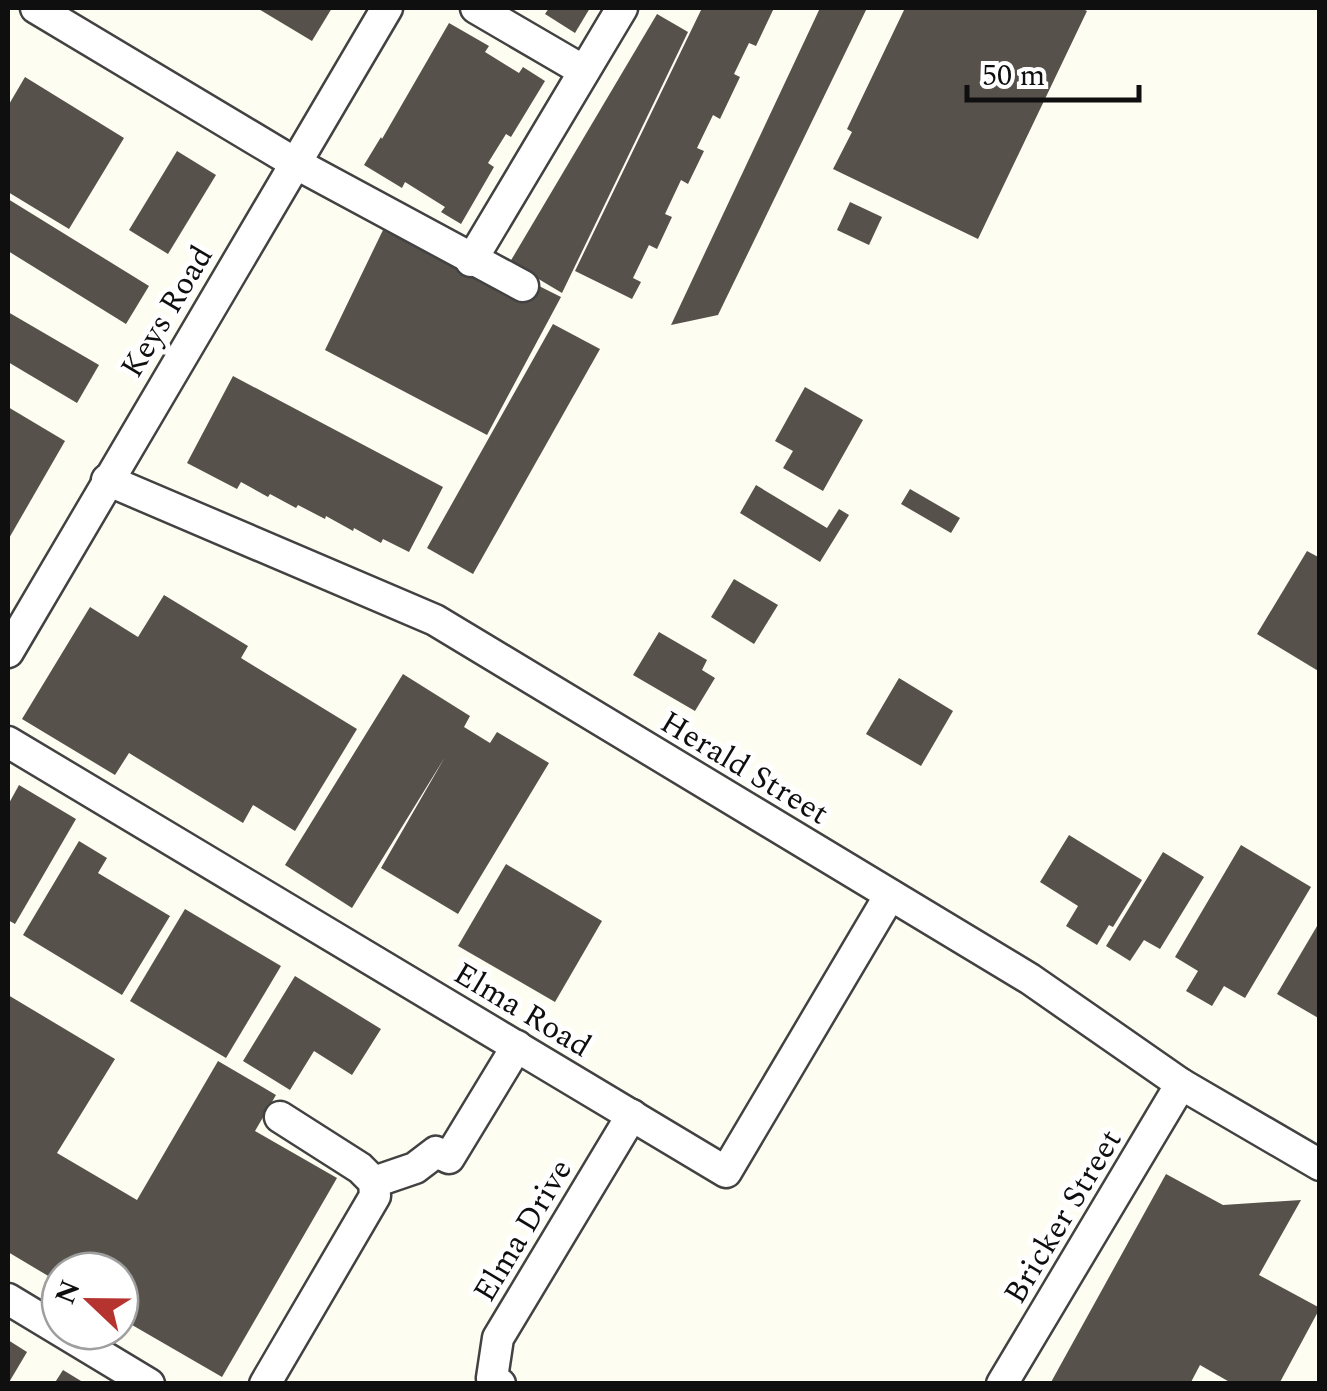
<svg xmlns="http://www.w3.org/2000/svg" width="1327" height="1391" font-family="Spectral,serif">
  <style>
    .building { fill: #57514c }
    .lines { fill: none; stroke-linecap: round; stroke-linejoin: round }
    .minor-casing { stroke: #424242; stroke-width: 35 }
    .minor { stroke: #fff; stroke-width: 30 }
    .labels { text-anchor: middle; stroke-width: 10; stroke-linejoin: round; paint-order: stroke }
    .street-label { font-size: 32px; fill: #0f0f0f; stroke: #fff }
  </style>
  <rect width="100%" height="100%" fill="#fefdf1"/>
  <!-- building -->
  <g class="building">
    <polygon points="257,8 332,8 312,41"/>
    <polygon points="549,8 590,8 575,33 545,14"/>
    <polygon points="702,8 774,8 756,46 749,43 734,74 740,77 720,119 713,115 697,148 704,151 688,184 681,180 665,214 672,217 657,249 649,245 633,278 641,282 632,299 575,271"/>
    <polygon points="820,8 867,8 718,315 671,325"/>
    <polygon points="905,8 1081,8 1087,11 978,239 833,169 852,132 847,129"/>
    <polygon points="657,14 688,32 562,293 510,262"/>
    <polygon points="449,23 489,46 485,52 519,73 523,67 545,81 511,137 506,134 488,163 494,167 461,224 441,212 445,207 405,182 402,188 364,165 381,137 382,139"/>
    <polygon points="25,77 124,138 69,229 8,192 8,106"/>
    <polygon points="177,151 216,175 168,254 129,230"/>
    <polygon points="8,199 149,286 126,324 8,251"/>
    <polygon points="850,202 882,217 869,245 837,230"/>
    <polygon points="383,230 527,301 535,284 561,297 487,435 325,350"/>
    <polygon points="8,312 99,365 77,403 8,362"/>
    <polygon points="553,324 600,349 473,574 427,548"/>
    <polygon points="233,376 443,487 409,552 383,539 381,543 354,528 353,531 326,516 325,519 298,505 296,508 270,494 268,497 241,482 237,489 187,463"/>
    <polygon points="805,387 863,420 823,491 783,468 793,451 775,441"/>
    <polygon points="8,407 65,441 8,540"/>
    <polygon points="756,485 827,528 839,509 849,515 820,562 740,513"/>
    <polygon points="910,489 960,518 951,533 901,504"/>
    <polygon points="1307,551 1320,558 1320,672 1257,634"/>
    <polygon points="734,579 778,605 754,644 711,617"/>
    <polygon points="164,595 248,646 241,658 357,729 295,831 253,805 243,823 129,753 115,775 22,719 90,607 138,637"/>
    <polygon points="659,632 707,660 702,670 715,678 695,711 633,675"/>
    <polygon points="403,674 470,716 464,727 490,743 497,732 549,763 458,914 381,868 445,757 352,908 285,865"/>
    <polygon points="899,678 953,711 921,766 866,734"/>
    <polygon points="19,785 76,819 15,924 8,920 8,805"/>
    <polygon points="1069,835 1142,880 1113,927 1109,925 1097,945 1066,926 1078,906 1040,882"/>
    <polygon points="79,841 107,858 98,873 170,916 122,995 23,935"/>
    <polygon points="1241,845 1311,887 1245,998 1224,986 1212,1006 1186,991 1198,971 1175,957"/>
    <polygon points="1163,852 1204,877 1160,949 1144,940 1130,961 1106,946"/>
    <polygon points="506,864 602,921 555,1002 458,946"/>
    <polygon points="185,909 281,966 226,1058 130,1001"/>
    <polygon points="1320,921 1320,1019 1277,994"/>
    <polygon points="295,976 381,1029 352,1075 314,1051 290,1090 243,1061"/>
    <polygon points="8,995 115,1059 57,1153 137,1200 218,1061 276,1095 255,1131 337,1178 222,1377 120,1318 120,1271 60,1271 60,1283 8,1252"/>
    <polygon points="1166,1174 1223,1205 1301,1200 1259,1275 1320,1308 1279,1384 1233,1384 1200,1365 1190,1384 1050,1384"/>
    <polygon points="8,1340 27,1352 8,1384"/>
    <polygon points="63,1370 86,1384 54,1384"/>
  </g>
  <g class="lines">
    <defs>
      <g id="minor">
        <polyline points="36,8 295,163 523,286"/>
        <polyline points="476,8 584,71"/>
        <polyline points="471,261 622,8"/>
        <polyline points="107,480 435,620 1030,979 1181,1084 1320,1165"/>
        <polyline points="8,652 387,8"/>
        <polyline points="8,742 726,1172 890,895"/>
        <polyline points="374,1182 415,1168 436,1152 449,1158 517,1046"/>
        <polyline points="8,1299 149,1384"/>
        <polyline points="265,1384 375,1196 374,1182 360,1168 280,1117"/>
        <polyline points="500,1384 492,1378 498,1338 632,1115"/>
        <polyline points="1002,1384 1181,1084"/>
      </g>
    </defs>
    <!-- minor casing -->
    <use href="#minor" class="minor-casing"/>
    <!-- minor -->
    <use href="#minor" class="minor"/>
  </g>
  <g class="labels">
    <!-- street labels -->
    <g class="street-label">
      <text transform="translate(166 311) rotate(-59)" y="11">Keys Road</text>
      <text transform="translate(745 767) rotate(31)" y="11">Herald Street</text>
      <text transform="translate(523 1009) rotate(31)" y="11">Elma Road</text>
      <text transform="translate(1062 1216) rotate(-59)" y="11">Bricker Street</text>
      <text transform="translate(522 1230) rotate(-59)" y="11">Elma Drive</text>
    </g>
  </g>
  <!-- border -->
  <rect width="1327" height="1391" fill="none" stroke="#0f0f0f" stroke-width="20"/>
  <!-- north arrow -->
  <g transform="translate(90 1301) rotate(292)"><circle r="48" fill="#ffffff" stroke="#9f9f9f" stroke-width="2.5"/>
  <path d="M0-8L18 38L0 25L-18 38Z" fill="#b63430"/>
  <text y="-15" font-size="28" font-weight="bold" text-anchor="middle" fill="#0f0f0f">N</text>
  </g>
  <!-- scale -->
  <path d="M967 85v15h172v-15" fill="none" stroke="#0f0f0f" stroke-width="5"/>
  <text x="982" y="85" font-size="30" fill="#0f0f0f" stroke="#ffffff" stroke-width="8" paint-order="stroke">50 m</text>
</svg>
